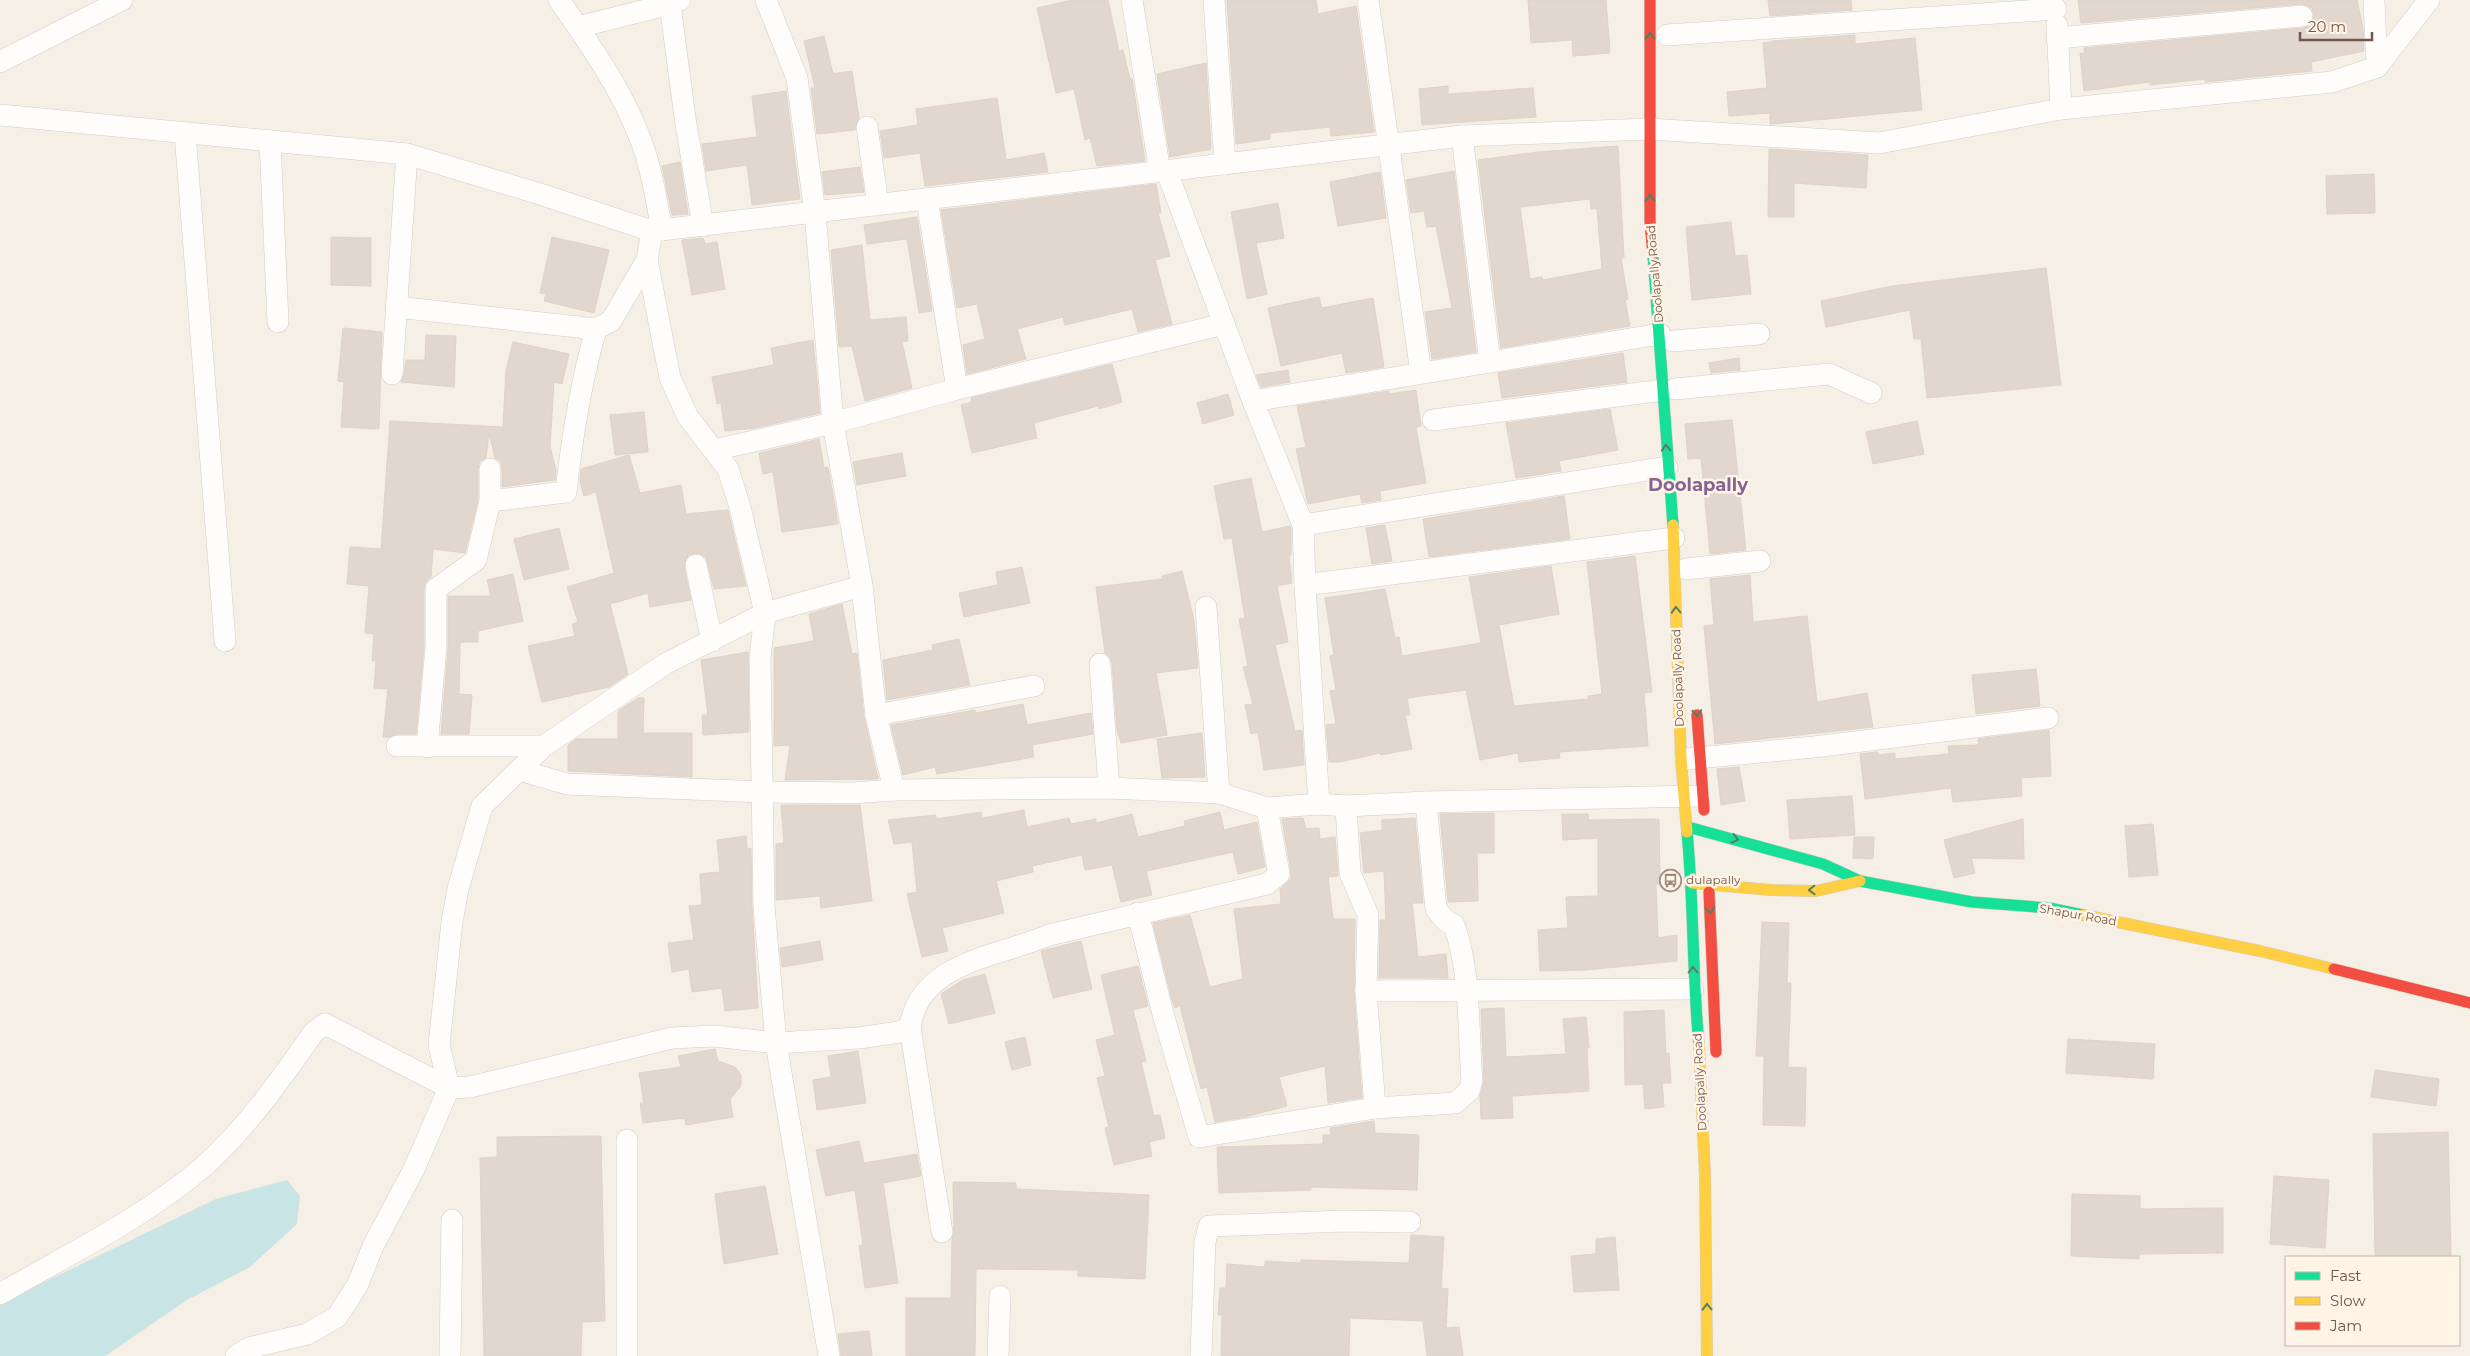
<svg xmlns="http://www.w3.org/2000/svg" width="2470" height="1356" font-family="Montserrat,sans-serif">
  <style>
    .water { fill: #c9e4e5 }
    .building { fill: #e1d7ce; stroke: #ded2c9; fill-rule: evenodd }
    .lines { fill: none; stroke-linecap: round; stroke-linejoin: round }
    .street-casing { stroke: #d6ccc5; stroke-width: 22 }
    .fast-casing { stroke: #d6cbc3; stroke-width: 12 }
    .slow-casing { stroke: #d6cbc3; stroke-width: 12 }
    .jam-casing { stroke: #d6cbc3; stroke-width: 12 }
    .street { stroke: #fefdfb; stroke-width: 21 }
    .fast { stroke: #16e098; stroke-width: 11 }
    .slow { stroke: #ffcf43; stroke-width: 11 }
    .jam { stroke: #f24e42; stroke-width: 11 }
    .oneway { stroke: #567f61 }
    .labels { text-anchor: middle; stroke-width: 5; stroke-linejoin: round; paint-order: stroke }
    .street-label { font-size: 12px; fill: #715649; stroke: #fff4e6 }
    .poi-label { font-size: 12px; fill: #715649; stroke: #fff4e6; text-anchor: start }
    .district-label { font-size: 18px; font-weight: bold; fill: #836495; stroke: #fff4e6 }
  </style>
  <rect width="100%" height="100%" fill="#f5efe6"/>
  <!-- water -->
  <polygon class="water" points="287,1180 300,1196 297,1224 250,1267 187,1300 105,1356 0,1356 0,1301 38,1285 216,1199"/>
  <!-- building -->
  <g class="building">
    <polygon points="1072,0 1108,0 1119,51 1123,50 1130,79 1132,79 1145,161 1097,166 1090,138 1085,140 1074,89 1056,93 1037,8"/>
    <polygon points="1227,0 1316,0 1318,14 1356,6 1374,132 1331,136 1330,127 1270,133 1270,139 1236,144"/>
    <polygon points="1528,0 1606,0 1610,53 1573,56 1572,40 1531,43"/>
    <polygon points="1768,0 1851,0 1852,10 1770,16"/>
    <polygon points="2078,0 2357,0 2363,28 2364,51 2311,62 2312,71 2205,82 2205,79 2150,85 2149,82 2084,91 2080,53 2085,53 2084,48 2303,28 2310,26 2314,15 2312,8 2301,4 2081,23"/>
    <polygon points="1855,35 1855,44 1915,38 1922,110 1772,124 1770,124 1770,113 1729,116 1727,92 1767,88 1763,43 1772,42 1772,41"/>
    <polygon points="824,36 833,74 852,71 859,118 855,130 817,134 811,88 815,88 804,41"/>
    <polygon points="1206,63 1211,149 1170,157 1157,74"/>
    <polygon points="1448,86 1448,94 1533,88 1536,117 1422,125 1419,89"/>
    <polygon points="786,91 800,199 752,205 747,165 706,171 702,144 757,137 752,96"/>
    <polygon points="997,98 1006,160 1044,153 1048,172 925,186 920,153 884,158 880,131 918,125 916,109"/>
    <path d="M1618,146l6,112h-3l7,41 -3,1 5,26 -129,22 -23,-188 60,-8zM1590,199l1,10h6l5,60 -59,11 -1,-3 -12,2 -10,-72z"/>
    <polygon points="1769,149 1868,155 1866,188 1794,183 1794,217 1768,217"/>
    <polygon points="680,162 688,214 672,215 662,166"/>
    <polygon points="860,167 864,192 825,195 822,172"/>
    <polygon points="1454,171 1476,352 1432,359 1425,312 1452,308 1436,226 1427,227 1424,211 1411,213 1406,180"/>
    <polygon points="1380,172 1386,218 1338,226 1330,182"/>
    <polygon points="2374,174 2375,213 2327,214 2326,176"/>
    <polygon points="1156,184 1161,213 1158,213 1170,256 1155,260 1172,324 1138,332 1132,309 1065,325 1063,317 1017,329 1026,359 967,374 963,345 985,339 977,304 957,308 941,210"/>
    <polygon points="1278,203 1284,238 1256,243 1267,294 1247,299 1231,212"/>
    <polygon points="917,217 932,311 919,313 907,239 867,244 864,225"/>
    <polygon points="1731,222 1735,256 1747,255 1751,294 1692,300 1686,227"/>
    <polygon points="331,237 371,238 371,286 331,285"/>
    <polygon points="552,237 609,250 594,313 544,301 546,294 540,293"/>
    <polygon points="703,238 705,244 717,242 725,289 692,295 682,240"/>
    <polygon points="862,245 870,320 906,317 908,341 902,342 912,388 865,401 852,346 839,347 831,250"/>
    <polygon points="2046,268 2061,385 1927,398 1921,339 1914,339 1910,310 1826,327 1821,301 1892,286"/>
    <polygon points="1319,297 1322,308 1373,298 1384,367 1346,373 1342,353 1281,366 1268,308"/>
    <polygon points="343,328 382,332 379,429 341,427 344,382 338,381"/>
    <polygon points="426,335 456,336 454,387 401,382 404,375 406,360 425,360"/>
    <polygon points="813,340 820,413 755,428 725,431 721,403 717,404 712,377 774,365 771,348"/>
    <polygon points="513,342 569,354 562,384 554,382 550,446 556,470 555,480 502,487 502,469 501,462 495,458 489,433 486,458 479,462 478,469 478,500 465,553 433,549 431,577 425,583 424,589 424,646 416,734 397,734 389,737 383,737 388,689 374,688 376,661 372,661 374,634 365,633 369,586 347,584 350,547 381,549 390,421 503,427 506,370"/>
    <polygon points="1623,353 1627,382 1502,398 1498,373"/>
    <polygon points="1739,358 1740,370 1711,373 1709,363"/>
    <polygon points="1112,364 1122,402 1099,409 1098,406 1034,423 1037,438 972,453 961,405 972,402 971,398"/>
    <polygon points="1288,370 1290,382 1261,387 1256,375"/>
    <polygon points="1416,390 1421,426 1416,427 1426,483 1380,491 1381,500 1362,503 1360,494 1308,504 1296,449 1306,447 1297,406 1389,391 1389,394"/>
    <polygon points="1228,394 1234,415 1203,424 1197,403"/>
    <polygon points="1610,409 1618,450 1559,461 1561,471 1516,478 1506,423"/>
    <polygon points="644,412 648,452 615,455 610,415"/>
    <polygon points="1732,420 1746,550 1710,554 1701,458 1688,459 1685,424"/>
    <polygon points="1917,421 1924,454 1873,464 1866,432"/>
    <polygon points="819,439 824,468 828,467 838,524 782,532 773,472 763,474 759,453"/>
    <polygon points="902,453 906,476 857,485 853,462"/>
    <polygon points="629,455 640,493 681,485 686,514 728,510 746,586 714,589 706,557 699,553 688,555 684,567 691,600 650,607 648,593 610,604 628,674 609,687 542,702 528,646 575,636 572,624 578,622 567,587 614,573 596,492 584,496 580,482 581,469"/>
    <polygon points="1251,478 1262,532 1290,526 1291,528 1291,555 1289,555 1292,583 1277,586 1288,642 1275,645 1295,731 1302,730 1304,765 1264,770 1258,732 1251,734 1245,705 1253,704 1243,667 1248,666 1239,619 1245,618 1232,538 1224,539 1214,486"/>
    <polygon points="1564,496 1570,539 1429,557 1423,519"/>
    <polygon points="1385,525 1392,561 1372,564 1366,528"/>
    <polygon points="559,528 569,569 524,580 514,539"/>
    <polygon points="1635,556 1652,692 1644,693 1648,746 1559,752 1560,758 1519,762 1518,753 1480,760 1466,690 1407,698 1410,715 1405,715 1412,749 1381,755 1380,753 1340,762 1329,762 1326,725 1336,724 1330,691 1336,690 1330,656 1334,655 1325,598 1385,589 1395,638 1399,637 1402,656 1481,643 1469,577 1551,566 1559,614 1499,625 1514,706 1588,699 1588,696 1602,694 1587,562"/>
    <polygon points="1022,567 1030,603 964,617 959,593 998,585 996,572"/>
    <polygon points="1182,571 1194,620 1198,668 1156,673 1167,735 1121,743 1117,730 1112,663 1110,657 1105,653 1096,587 1163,579 1162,576"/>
    <polygon points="513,574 523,621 478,631 478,642 460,642 459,694 472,695 469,734 441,734 448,648 448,596 491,596 487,580"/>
    <polygon points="1750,575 1753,622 1807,616 1817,702 1867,693 1873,727 1715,744 1704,626 1714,625 1710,579"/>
    <polygon points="842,604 852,654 857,653 864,716 878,779 785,780 790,745 774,746 774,648 814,641 809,614"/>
    <polygon points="959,639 970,685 887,700 883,660 933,650 932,645"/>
    <polygon points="748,652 749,732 703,735 702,715 708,715 701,660"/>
    <polygon points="2036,669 2040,706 1976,714 1972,675"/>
    <polygon points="638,698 644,698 643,733 692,733 692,777 568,771 568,745 576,739 618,739 618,711"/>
    <polygon points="1023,704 1027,725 1091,713 1093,734 1032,745 1034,757 937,774 935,767 903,775 891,725 975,710 976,713"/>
    <polygon points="2049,730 2051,776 2021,778 2022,796 1953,802 1951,788 1865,799 1860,754 1878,752 1878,755 1895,753 1895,759 1949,754 1948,746 1979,745 1978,739"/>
    <polygon points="1202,733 1205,777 1162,778 1157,739"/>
    <polygon points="1739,767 1745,801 1721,805 1717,769"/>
    <polygon points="1852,796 1855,835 1790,839 1787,800"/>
    <polygon points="781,805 860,805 872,901 821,908 820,896 776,900 776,844 784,843"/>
    <polygon points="1024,810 1027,827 1069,818 1071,824 1096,819 1096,823 1132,814 1138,837 1185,826 1184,821 1220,812 1224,830 1257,822 1265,867 1238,874 1233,852 1146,871 1152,895 1121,902 1112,865 1085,870 1082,855 1032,866 1033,872 996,881 1004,913 942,928 948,951 922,957 907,894 917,892 912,842 894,844 888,820 936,815 936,819 981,812 982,818"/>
    <polygon points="1494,813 1494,853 1477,853 1478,901 1448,902 1440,814"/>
    <polygon points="1562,814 1588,814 1589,820 1659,819 1660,884 1656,884 1658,938 1677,935 1677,961 1586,970 1540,971 1538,930 1568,928 1566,897 1598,896 1598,838 1563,840"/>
    <polygon points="1303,818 1306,829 1319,828 1320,839 1335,837 1338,876 1328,877 1333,919 1355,919 1354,992 1362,1098 1328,1103 1325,1066 1279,1077 1287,1106 1245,1117 1215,1122 1207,1087 1201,1089 1180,1006 1175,1008 1172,1000 1153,923 1190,915 1210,987 1243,979 1234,909 1281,904 1280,889 1291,879 1291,872 1282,819"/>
    <polygon points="1415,818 1423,903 1412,903 1418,957 1446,954 1448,978 1379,978 1380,920 1386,920 1384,871 1364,873 1360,833 1382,830 1382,820"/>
    <polygon points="2023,819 2024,859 1971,858 1975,873 1954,878 1944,840"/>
    <polygon points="2153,824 2158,875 2129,877 2125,826"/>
    <polygon points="746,836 747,849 751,848 752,906 758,1008 725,1011 722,988 692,992 689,969 672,972 668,943 694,940 689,906 702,905 700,874 720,872 717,840"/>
    <polygon points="1854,837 1874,837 1873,859 1853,858"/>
    <polygon points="1762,922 1789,923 1787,983 1791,983 1788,1067 1806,1068 1805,1126 1763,1125 1764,1056 1756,1056"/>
    <polygon points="820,941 823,960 782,967 780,948"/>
    <polygon points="1081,941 1092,989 1053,998 1041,951"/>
    <polygon points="1138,966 1148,1006 1133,1010 1146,1061 1141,1062 1154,1116 1160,1115 1165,1138 1149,1142 1152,1156 1114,1165 1105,1128 1109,1127 1097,1078 1105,1076 1096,1040 1115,1035 1101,975"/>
    <polygon points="985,974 995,1013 949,1024 941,994 963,980"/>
    <polygon points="1504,1008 1506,1057 1566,1054 1563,1019 1586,1017 1589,1048 1587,1048 1589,1091 1512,1096 1513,1118 1481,1119 1480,1096 1484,1080 1481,1009"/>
    <polygon points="1664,1010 1666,1054 1669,1053 1671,1083 1662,1083 1664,1107 1645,1109 1643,1084 1625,1085 1624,1012"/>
    <polygon points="1025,1037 1031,1065 1012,1070 1005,1042"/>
    <polygon points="2068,1039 2155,1044 2153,1079 2066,1073"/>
    <polygon points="715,1049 718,1061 735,1067 741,1075 741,1086 730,1099 733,1117 686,1125 685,1118 643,1123 640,1103 644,1103 639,1073 681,1067 678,1056"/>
    <polygon points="858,1051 866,1103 817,1110 813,1080 831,1077 828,1056"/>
    <polygon points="2375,1070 2439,1079 2436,1106 2371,1097"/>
    <polygon points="1374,1121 1375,1133 1419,1135 1417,1190 1311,1187 1311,1190 1219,1193 1217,1147 1323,1144 1323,1135 1331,1135 1330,1128"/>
    <polygon points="2448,1132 2451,1257 2375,1257 2373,1134"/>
    <polygon points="601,1136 605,1321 582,1322 581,1356 484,1356 480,1158 497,1157 497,1137"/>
    <polygon points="859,1141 864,1163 917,1154 921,1176 883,1183 898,1283 865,1288 859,1246 863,1245 855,1190 826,1196 816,1150"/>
    <polygon points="2274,1176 2329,1180 2325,1248 2270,1244"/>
    <polygon points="953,1182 1016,1183 1016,1189 1149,1195 1145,1279 1078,1276 1078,1270 976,1269 975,1356 906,1356 906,1298 951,1298 952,1239 954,1231"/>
    <polygon points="765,1186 778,1254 724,1264 715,1194"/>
    <polygon points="2072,1194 2140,1196 2140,1209 2223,1208 2223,1253 2139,1254 2139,1259 2071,1256"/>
    <polygon points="1411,1235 1444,1237 1441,1288 1448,1289 1446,1328 1459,1327 1463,1356 1427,1356 1423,1321 1350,1318 1349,1356 1221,1356 1222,1315 1218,1315 1220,1288 1226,1288 1227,1264 1265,1267 1265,1261 1301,1263 1301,1260 1409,1263"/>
    <polygon points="1615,1237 1619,1290 1574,1292 1571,1256 1596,1254 1596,1239"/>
    <polygon points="869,1331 872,1356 841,1356 838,1334"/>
  </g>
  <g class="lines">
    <defs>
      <g id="street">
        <path d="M559,0c33,47 68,97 86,152 8,25 12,53 17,78"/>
        <polyline points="680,0 670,4 685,118 703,226"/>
        <polyline points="766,0 797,78 815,213 833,423 862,586 876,715 894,790"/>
        <polyline points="1132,0 1160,172"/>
        <polyline points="1214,0 1225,164"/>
        <polyline points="1368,0 1421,373"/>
        <polyline points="2374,0 2377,67"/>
        <polyline points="2057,25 2061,109"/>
        <polyline points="578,27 670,4 669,0"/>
        <polyline points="1667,35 2056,9"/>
        <polyline points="2057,38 2302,16"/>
        <polyline points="0,62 122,0"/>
        <polyline points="0,115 407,154 540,194 652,231 1462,136 1649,129 1879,143 2061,109 2332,82 2377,67 2429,0"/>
        <polyline points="867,127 878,205"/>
        <polyline points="185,133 225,641"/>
        <polyline points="1462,136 1490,362"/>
        <polyline points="270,141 278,322"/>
        <polyline points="1167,172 1253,401 1303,525 1305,585 1319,804"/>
        <polyline points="927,199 957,389"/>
        <polyline points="652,231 647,260 670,378 688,417 728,469 740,507 765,613 760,658 764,906 776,1043 829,1356"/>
        <polyline points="396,307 596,329 611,321 647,260"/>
        <polyline points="1673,341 1759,334"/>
        <polyline points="392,374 407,154"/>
        <polyline points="1675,389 1829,374 1871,393"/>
        <polyline points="1253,401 1660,334"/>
        <polyline points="1433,420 1663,390"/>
        <polyline points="714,450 833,423 957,389 1224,324"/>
        <path d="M490,501l76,-9c6,-55 15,-110 30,-163"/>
        <polyline points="1303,525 1667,467"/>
        <polyline points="696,565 712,641"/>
        <polyline points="1686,569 1760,561"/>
        <polyline points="1305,585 1674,538"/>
        <polyline points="1206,607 1219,793"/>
        <polyline points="1100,664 1109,788"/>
        <polyline points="876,715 1034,686"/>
        <polyline points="397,746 544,746"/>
        <polyline points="427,747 436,647 436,589 476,560 490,501 490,469"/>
        <polyline points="1686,759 1814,747 2048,718"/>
        <polyline points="519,770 567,784 764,792 852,793 894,790 1109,788 1219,793 1267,808 1319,804 1346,806 1426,802 1698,796"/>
        <polyline points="1346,806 1350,873 1368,915 1366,991 1693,989"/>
        <path d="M1138,913l25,101 36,123 176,-29 80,-5 14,-12 3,-10c-4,-49 -1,-110 -18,-156l-8,-4 -10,-12 -10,-107"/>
        <polyline points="1366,991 1375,1108"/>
        <polyline points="910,1027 942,1232"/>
        <path d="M0,1294c67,-39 144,-76 203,-127 43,-38 78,-88 111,-135l11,-8 124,64 21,-1 202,-49 42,-2 62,7 83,-5 40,-6 11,-5c10,-66 89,-70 139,-92l218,-51 12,-10 -12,-66"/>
        <polyline points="236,1356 249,1348 307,1334 337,1317 358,1284 373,1246 414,1169 449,1088 439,1045 452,922 458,889 482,806 544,746 665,664 765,613 862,586"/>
        <polyline points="450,1356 452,1220"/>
        <polyline points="627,1356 627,1140"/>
        <polyline points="998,1356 1000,1296"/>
        <polyline points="1201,1356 1205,1242 1209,1226 1344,1221 1410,1222"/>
      </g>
      <g id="fast">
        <polyline points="1653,255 1673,525"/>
        <polyline points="1688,827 1823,864 1860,881 1972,902 2049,908 2083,915"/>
        <path d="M1687,832c7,71 5,142 12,213"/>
      </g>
      <g id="slow">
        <polyline points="1673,525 1681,759 1687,832"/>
        <polyline points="1692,883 1771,890 1816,891 1860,881"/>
        <polyline points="2083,915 2260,951 2334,969"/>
        <polyline points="1699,1045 1705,1175 1707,1356"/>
      </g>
      <g id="jam">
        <polyline points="1650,0 1650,221 1653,255"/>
        <polyline points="1697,715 1704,810"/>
        <polyline points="1709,892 1716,1052"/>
        <polyline points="2334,969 2470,1003"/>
      </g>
    </defs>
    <!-- street casing -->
    <use href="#street" class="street-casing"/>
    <!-- fast casing -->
    <use href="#fast" class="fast-casing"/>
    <!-- slow casing -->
    <use href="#slow" class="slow-casing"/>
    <!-- jam casing -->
    <use href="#jam" class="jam-casing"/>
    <!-- street -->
    <use href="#street" class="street"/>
    <!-- fast -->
    <use href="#fast" class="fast"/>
    <!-- slow -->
    <use href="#slow" class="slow"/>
    <!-- jam -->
    <use href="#jam" class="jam"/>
  </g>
  <!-- one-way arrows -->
  <defs><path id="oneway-chevron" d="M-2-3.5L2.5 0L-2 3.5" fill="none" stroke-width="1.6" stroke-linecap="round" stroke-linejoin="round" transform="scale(1.25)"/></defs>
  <g class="oneway">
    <use href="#oneway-chevron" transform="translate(1650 36) rotate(-90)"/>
    <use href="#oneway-chevron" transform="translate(1650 198) rotate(-91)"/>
    <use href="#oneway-chevron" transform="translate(1666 448) rotate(-93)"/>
    <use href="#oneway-chevron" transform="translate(1676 610) rotate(-92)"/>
    <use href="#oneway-chevron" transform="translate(1697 713) rotate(86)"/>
    <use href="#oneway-chevron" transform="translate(1735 839) rotate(15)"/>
    <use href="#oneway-chevron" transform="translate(1812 890) rotate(178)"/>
    <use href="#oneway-chevron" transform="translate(1710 910) rotate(86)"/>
    <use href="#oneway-chevron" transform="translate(1693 970) rotate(-90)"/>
    <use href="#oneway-chevron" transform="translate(1707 1307) rotate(-91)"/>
  </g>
  <!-- icons -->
  <defs>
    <symbol id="bus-ring" viewBox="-11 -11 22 22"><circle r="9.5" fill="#fff4e6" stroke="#9f8c80" stroke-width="1.5"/><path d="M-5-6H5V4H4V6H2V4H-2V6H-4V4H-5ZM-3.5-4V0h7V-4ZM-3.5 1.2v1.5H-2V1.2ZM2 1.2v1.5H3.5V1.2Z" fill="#9f8c80"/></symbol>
  </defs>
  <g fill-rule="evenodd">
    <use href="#bus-ring" x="1658" y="868" width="25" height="25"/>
  </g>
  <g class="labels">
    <!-- street labels -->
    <g class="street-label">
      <text transform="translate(1655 274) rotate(-95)" y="4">Doolapally Road</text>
      <text transform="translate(1678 678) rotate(-92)" y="4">Doolapally Road</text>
      <text transform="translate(2078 915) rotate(10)" y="4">Shapur Road</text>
      <text transform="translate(1700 1082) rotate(-93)" y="4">Doolapally Road</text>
    </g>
    <!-- poi labels -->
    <g class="poi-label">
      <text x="1686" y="884">dulapally</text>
    </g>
    <!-- district labels -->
    <g class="district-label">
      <text x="1698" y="491">Doolapally</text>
    </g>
  </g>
  <!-- legend -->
  <rect x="2285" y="1256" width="175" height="90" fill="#fff4e6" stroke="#c6b5a7"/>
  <rect x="2295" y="1272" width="25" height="8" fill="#16e098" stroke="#c6b5a7"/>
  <text x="2330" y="1281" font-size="15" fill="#715649">Fast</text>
  <rect x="2295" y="1297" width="25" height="8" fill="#ffcf43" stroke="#c6b5a7"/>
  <text x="2330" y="1306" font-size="15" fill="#715649">Slow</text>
  <rect x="2295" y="1322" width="25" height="8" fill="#f24e42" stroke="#c6b5a7"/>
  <text x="2330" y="1331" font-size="15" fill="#715649">Jam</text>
  <!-- scale -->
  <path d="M2300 32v8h72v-8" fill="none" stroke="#715649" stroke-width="2.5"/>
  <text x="2308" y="32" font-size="15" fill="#715649" stroke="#fff4e6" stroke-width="4" paint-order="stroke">20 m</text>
</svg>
